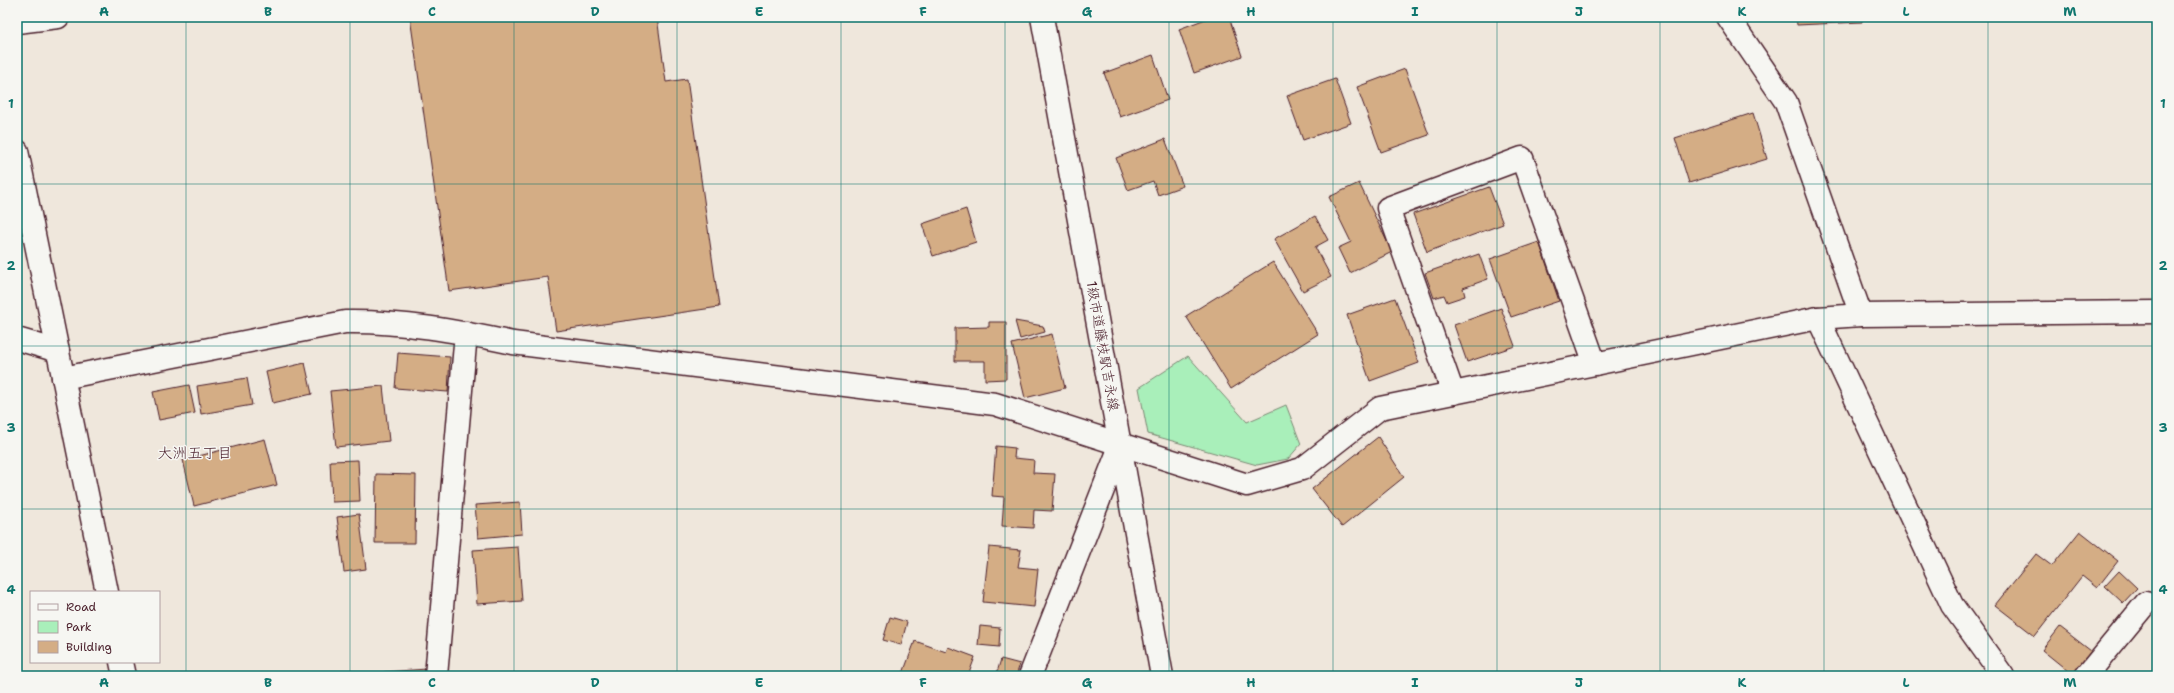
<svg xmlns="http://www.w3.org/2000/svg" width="2174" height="693" font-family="'Shantell Sans','Klee One',sans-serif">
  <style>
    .green { fill: #a9efba; stroke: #7a8772 }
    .building { fill: #d4ad85; stroke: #4a1f2b }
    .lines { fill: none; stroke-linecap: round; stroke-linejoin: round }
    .minor-casing { stroke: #4a1f2b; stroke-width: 25 }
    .minor { stroke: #f6f6f2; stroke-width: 22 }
    .grid { fill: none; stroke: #0f766e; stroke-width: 1; stroke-opacity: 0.55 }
    .labels { text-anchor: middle; stroke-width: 3; stroke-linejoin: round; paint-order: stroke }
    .street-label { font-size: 14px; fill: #4a1f2b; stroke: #f6f6f2 }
    .neighbourhood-label { font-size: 15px; fill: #4a1f2b; stroke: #f6f6f2 }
    .neatline { fill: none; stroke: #0f766e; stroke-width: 1.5 }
    .grid-label { font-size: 13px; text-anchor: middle; font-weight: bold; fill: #0f766e }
  </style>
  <rect width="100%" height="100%" fill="#efe7dc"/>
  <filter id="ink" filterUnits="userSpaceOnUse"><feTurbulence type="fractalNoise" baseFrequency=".025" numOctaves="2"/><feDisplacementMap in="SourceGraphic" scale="8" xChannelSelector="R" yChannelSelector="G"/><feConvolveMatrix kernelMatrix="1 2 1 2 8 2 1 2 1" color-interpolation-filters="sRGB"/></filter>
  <g filter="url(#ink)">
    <!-- green -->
    <polygon class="green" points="1188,356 1247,422 1286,405 1301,444 1288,459 1257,465 1148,434 1139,388"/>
    <!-- building -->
    <g class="building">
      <polygon points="410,17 657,17 666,82 687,79 719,307 556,331 548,277 449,291"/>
      <polygon points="1211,17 1229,17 1242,56 1194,73 1179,29"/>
      <polygon points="1796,17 1862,17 1862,22 1797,25"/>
      <polygon points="1153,55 1168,100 1120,117 1104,73"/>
      <polygon points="1405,69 1429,135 1381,152 1357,87"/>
      <polygon points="1335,79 1351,123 1303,140 1287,96"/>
      <polygon points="1753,113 1767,159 1689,183 1675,138"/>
      <polygon points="1165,139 1183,186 1158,195 1153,181 1128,190 1116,158"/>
      <polygon points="1359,183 1392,252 1350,273 1338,248 1351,242 1329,197"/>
      <polygon points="1489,187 1503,224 1427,252 1413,214"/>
      <polygon points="966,209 976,242 933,256 922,224"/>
      <polygon points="1315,216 1328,240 1315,247 1331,277 1303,291 1274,239"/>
      <polygon points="1539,242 1559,301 1511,317 1490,259"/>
      <polygon points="1479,254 1488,279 1463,288 1465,296 1447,302 1444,295 1434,298 1425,273"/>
      <polygon points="1273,262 1318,334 1231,389 1186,316"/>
      <polygon points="1395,298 1419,363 1370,381 1347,315"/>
      <polygon points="1501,308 1515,346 1467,362 1454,325"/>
      <polygon points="1015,321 1043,326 1045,332 1020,339"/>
      <polygon points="989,322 1006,322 1006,379 985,380 985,361 955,361 955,328 989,327"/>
      <polygon points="1052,334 1065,388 1025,398 1012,344"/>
      <polygon points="398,353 450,357 448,392 395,388"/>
      <polygon points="305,363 312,394 273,403 266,372"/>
      <polygon points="247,378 252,405 201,414 197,386"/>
      <polygon points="189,385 195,413 159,420 153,392"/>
      <polygon points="383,386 389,441 336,447 330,391"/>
      <polygon points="1378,437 1404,477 1342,527 1312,489"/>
      <polygon points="265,439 277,485 194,506 183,460"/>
      <polygon points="996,446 1015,448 1014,458 1034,460 1033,473 1055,474 1052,511 1034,510 1033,528 1002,526 1004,497 992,496"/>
      <polygon points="358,460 360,501 332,502 330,461"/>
      <polygon points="376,474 416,475 415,543 375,543"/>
      <polygon points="520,502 522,534 478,538 475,505"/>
      <polygon points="359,514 366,569 344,572 337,517"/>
      <polygon points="2080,531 2118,561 2097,588 2082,576 2035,636 1995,605 2036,554 2052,566"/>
      <polygon points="518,547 522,601 477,604 473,550"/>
      <polygon points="989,547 1021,550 1018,567 1038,569 1034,607 983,602"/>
      <polygon points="2119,571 2137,588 2123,603 2105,586"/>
      <polygon points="890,617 907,622 901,645 883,640"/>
      <polygon points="980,626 1000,628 999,647 978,645"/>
      <polygon points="2060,627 2091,651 2073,675 2042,650"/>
      <polygon points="915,641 946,652 948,647 975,657 968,676 902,676"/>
      <polygon points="1001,659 1020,664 1016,676 996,676"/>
      <polygon points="427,669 428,676 384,676 384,672"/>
      <polygon points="838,673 858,675 858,676 838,676"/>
    </g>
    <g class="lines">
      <defs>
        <g id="minor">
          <polyline points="1042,17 1162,676"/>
          <polyline points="1728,17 1786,102 1861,315 2157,312"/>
          <polyline points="17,22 58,17"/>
          <polyline points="17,151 107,592"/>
          <polyline points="1818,318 1952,605 2003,676"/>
          <polyline points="17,339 58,351"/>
          <path d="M63,378l282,-56c57,-1 112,9 168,21l482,61 252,81 55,-16 78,-61 438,-90 43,-3"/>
          <polyline points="1453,393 1388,208 1522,158 1595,364"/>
          <polyline points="121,662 124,676"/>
          <polyline points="436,676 466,333"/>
          <polyline points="1030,676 1121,444"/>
          <polyline points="2086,676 2146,603"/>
        </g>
      </defs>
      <!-- minor casing -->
      <use href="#minor" class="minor-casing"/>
      <!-- minor -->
      <use href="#minor" class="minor"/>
    </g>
  </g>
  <!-- grid -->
  <path class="grid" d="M186,17v659M350,17v659M514,17v659M677,17v659M841,17v659M1005,17v659M1169,17v659M1333,17v659M1497,17v659M1660,17v659M1824,17v659M1988,17v659M17,184h2140M17,346h2140M17,509h2140"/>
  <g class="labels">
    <!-- street labels -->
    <g class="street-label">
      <text transform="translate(1103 346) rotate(80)" y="5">1級市道藤枝駅吉永線</text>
    </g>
    <!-- neighbourhood labels -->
    <g class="neighbourhood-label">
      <text x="195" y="458">大洲五丁目</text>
    </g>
  </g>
  <!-- margin -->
  <rect width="2174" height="693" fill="none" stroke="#f6f6f2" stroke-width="44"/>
  <!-- legend -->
  <rect x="30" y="591" width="130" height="72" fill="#f6f6f2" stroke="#b1a0a2"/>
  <rect x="38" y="604" width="20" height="6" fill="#f6f6f2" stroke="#b1a0a2"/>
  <text x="66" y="611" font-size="12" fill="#4a1f2b">Road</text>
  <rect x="38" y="621" width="20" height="12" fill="#a9efba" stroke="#b1a0a2"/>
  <text x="66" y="631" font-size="12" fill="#4a1f2b">Park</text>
  <rect x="38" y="641" width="20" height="12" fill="#d4ad85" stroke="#b1a0a2"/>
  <text x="66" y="651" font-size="12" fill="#4a1f2b">Building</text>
  <rect x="22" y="22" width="2130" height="649" class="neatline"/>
  <g class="grid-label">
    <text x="104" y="16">A</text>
    <text x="268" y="16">B</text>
    <text x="432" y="16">C</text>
    <text x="595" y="16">D</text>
    <text x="759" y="16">E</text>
    <text x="923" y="16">F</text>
    <text x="1087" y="16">G</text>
    <text x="1251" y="16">H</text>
    <text x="1415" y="16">I</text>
    <text x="1579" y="16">J</text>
    <text x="1742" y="16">K</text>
    <text x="1906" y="16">L</text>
    <text x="2070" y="16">M</text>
    <text x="11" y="108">1</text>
    <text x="2163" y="108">1</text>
    <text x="11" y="270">2</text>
    <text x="2163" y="270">2</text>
    <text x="11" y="432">3</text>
    <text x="2163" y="432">3</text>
    <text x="11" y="594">4</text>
    <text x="2163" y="594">4</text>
    <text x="104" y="687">A</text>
    <text x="268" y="687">B</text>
    <text x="432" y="687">C</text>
    <text x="595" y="687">D</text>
    <text x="759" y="687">E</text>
    <text x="923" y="687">F</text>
    <text x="1087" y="687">G</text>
    <text x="1251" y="687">H</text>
    <text x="1415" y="687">I</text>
    <text x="1579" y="687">J</text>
    <text x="1742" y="687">K</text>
    <text x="1906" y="687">L</text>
    <text x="2070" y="687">M</text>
  </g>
</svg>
